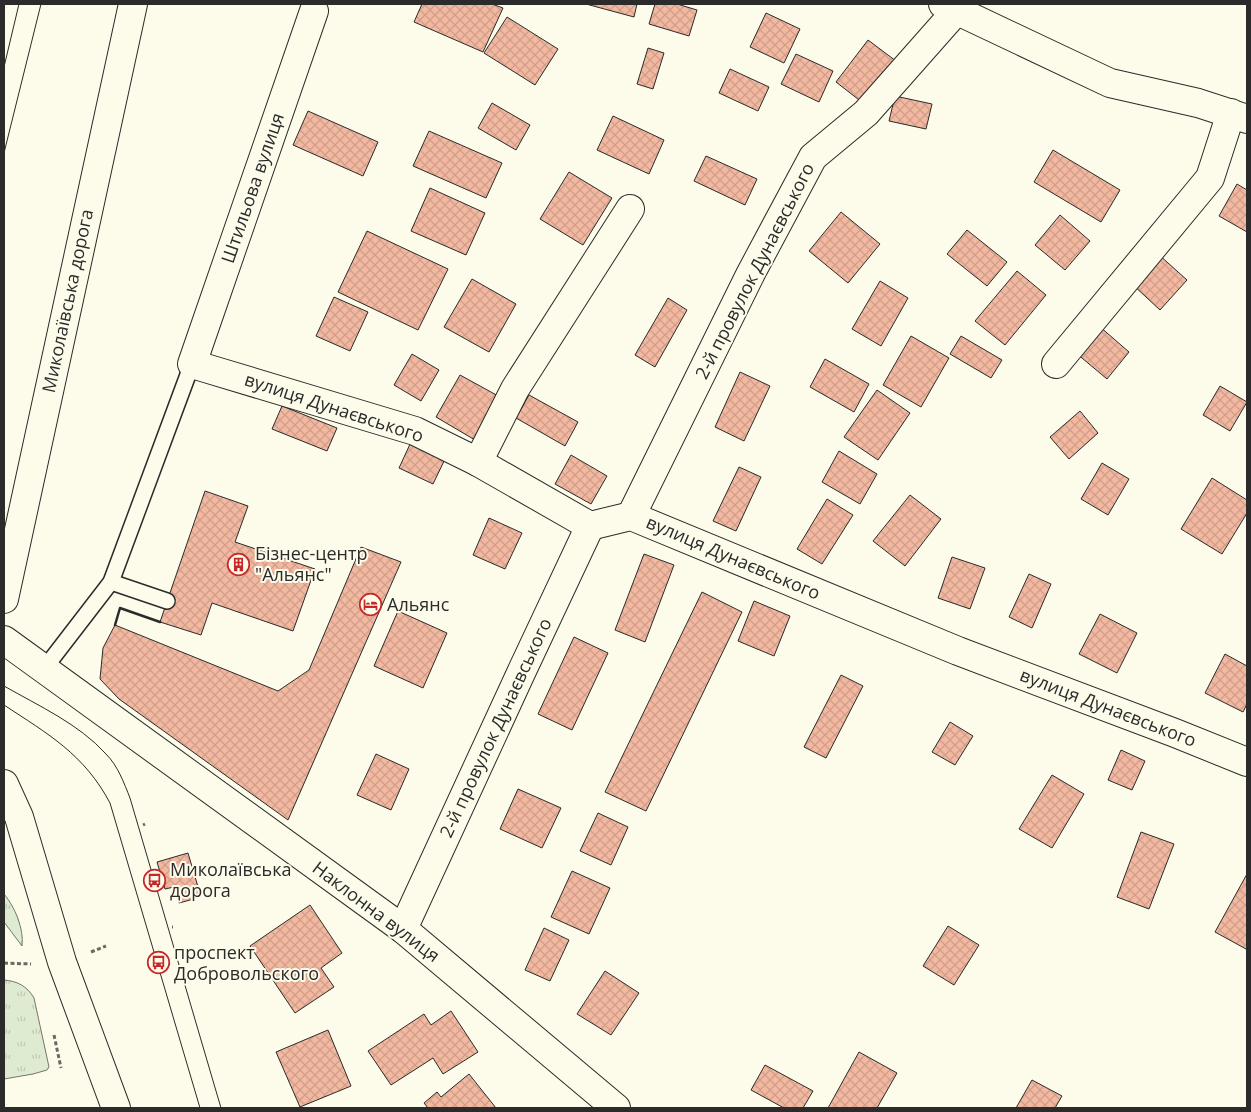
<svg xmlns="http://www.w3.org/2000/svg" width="1251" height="1112" font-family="'Open Sans',sans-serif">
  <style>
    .grass { fill: url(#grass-tufts); stroke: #74746e }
    .building { fill: url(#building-cross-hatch); stroke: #2b2b2b }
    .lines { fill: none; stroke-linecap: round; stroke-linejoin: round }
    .lane-casing { stroke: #2b2b2b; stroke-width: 18 }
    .street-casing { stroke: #2b2b2b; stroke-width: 30 }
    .primary-casing { stroke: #2b2b2b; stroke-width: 30 }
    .path { stroke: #6a6964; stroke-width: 3; stroke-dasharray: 4 2.5; stroke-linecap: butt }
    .lane { stroke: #fdfbea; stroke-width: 15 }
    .street { stroke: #fdfbea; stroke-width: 28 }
    .primary { stroke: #fdfbea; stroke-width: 28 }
    .tram { stroke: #2b2b2b; stroke-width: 1 }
    .wall { stroke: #2b2b2b; stroke-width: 2.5 }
    .labels { text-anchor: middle; stroke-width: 4; stroke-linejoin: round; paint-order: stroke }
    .street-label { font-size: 18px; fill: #2b2b2b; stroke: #fdfbea }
    .poi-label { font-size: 18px; fill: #2b2b2b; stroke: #fdfbea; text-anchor: start }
  </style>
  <defs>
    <pattern id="grass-tufts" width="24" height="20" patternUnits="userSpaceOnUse" patternTransform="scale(1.25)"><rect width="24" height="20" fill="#deebd1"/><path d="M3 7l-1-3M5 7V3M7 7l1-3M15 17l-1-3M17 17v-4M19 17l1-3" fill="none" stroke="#bfcab4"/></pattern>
    <pattern id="building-cross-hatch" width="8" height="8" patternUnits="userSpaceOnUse" patternTransform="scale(1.25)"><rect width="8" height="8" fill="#f2b8a0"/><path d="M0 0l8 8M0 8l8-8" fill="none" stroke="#d09e8a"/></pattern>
  </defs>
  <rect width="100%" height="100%" fill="#fdfbea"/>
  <!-- grass -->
  <g class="grass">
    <path d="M4,894c11,13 20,35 18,52l-18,-24z"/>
    <path d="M4,980c13,1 23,6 30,18l15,69 -2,3 -14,4 -29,5z"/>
  </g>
  <!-- building -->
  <g class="building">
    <polygon points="422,4 492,4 503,8 483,52 414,22"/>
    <polygon points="586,4 637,4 634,17"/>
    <polygon points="655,4 677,4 697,10 689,36 649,24"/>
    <polygon points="766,13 800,29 784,63 750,47"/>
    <polygon points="507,17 558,49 535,85 484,53"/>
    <polygon points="868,40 896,61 863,103 836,82"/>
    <polygon points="648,48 664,53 653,89 637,84"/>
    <polygon points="796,54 833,71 819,102 781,84"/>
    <polygon points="730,69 769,87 758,111 719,93"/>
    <polygon points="895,96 932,104 926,129 889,121"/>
    <polygon points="492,103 530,125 516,150 478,128"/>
    <polygon points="308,111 378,142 363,176 293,145"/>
    <polygon points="613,116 664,140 649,174 597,150"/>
    <polygon points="429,131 502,163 486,198 413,166"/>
    <polygon points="1053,150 1120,190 1101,222 1034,182"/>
    <polygon points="706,156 757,179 745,205 694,181"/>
    <polygon points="569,172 612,198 583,245 540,219"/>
    <polygon points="1237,184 1247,190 1247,232 1219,216"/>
    <polygon points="430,188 485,213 466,255 411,231"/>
    <polygon points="841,212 880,244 848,283 809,251"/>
    <polygon points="1060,215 1090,241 1065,270 1035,245"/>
    <polygon points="967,230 1007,262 987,286 947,254"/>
    <polygon points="367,231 448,269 418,330 338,292"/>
    <polygon points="1158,254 1187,280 1160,310 1132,284"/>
    <polygon points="1017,271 1046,295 1005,345 975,321"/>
    <polygon points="472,279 516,304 489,352 444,327"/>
    <polygon points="880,281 908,298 881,346 852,329"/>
    <polygon points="334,297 368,312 350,351 316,336"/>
    <polygon points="668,298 687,310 655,367 635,355"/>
    <polygon points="1099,326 1129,352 1107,379 1076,353"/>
    <polygon points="911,336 949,358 921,407 883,385"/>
    <polygon points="961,336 1002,360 991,378 950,354"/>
    <polygon points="412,354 439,370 421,401 394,385"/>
    <polygon points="825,359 869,384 854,412 810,387"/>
    <polygon points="740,372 770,386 744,441 715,427"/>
    <polygon points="460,375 500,397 475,440 436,417"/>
    <polygon points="1220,386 1247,402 1230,431 1203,415"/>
    <polygon points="877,390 910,413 878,460 844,437"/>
    <polygon points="529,395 578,422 565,446 516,418"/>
    <polygon points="282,406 337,428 327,451 272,429"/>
    <polygon points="1080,411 1098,433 1069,459 1050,437"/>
    <polygon points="411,442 446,457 433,484 399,468"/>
    <polygon points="839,451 877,474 860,504 822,482"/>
    <polygon points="571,455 607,476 591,504 555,484"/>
    <polygon points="1102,463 1129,479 1108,515 1081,499"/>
    <polygon points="739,467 761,477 736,531 713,521"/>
    <polygon points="1212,478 1247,500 1247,513 1222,554 1181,529"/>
    <polygon points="205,491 248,506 235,542 315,569 293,631 212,603 201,635 160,622"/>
    <polygon points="910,495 941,519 905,566 873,541"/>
    <polygon points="827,499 853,515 822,564 797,549"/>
    <polygon points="489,518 522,533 505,569 473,555"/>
    <polygon points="361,547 401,562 288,820 119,699 100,679 103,648 115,625 278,691 309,670"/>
    <polygon points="644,554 674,565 645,642 615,630"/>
    <polygon points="952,557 985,568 970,609 938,598"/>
    <polygon points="1029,574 1051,584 1032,628 1009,617"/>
    <polygon points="702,592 742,612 646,811 605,792"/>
    <polygon points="754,601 790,616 774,656 738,641"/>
    <polygon points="398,611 447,633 423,688 374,666"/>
    <polygon points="1100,614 1137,633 1117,673 1079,654"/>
    <polygon points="574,637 608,653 572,730 538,714"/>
    <polygon points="1225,654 1247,666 1247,704 1243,712 1205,693"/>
    <polygon points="841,675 863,686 826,758 804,747"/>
    <polygon points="950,722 973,736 955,765 932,752"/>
    <polygon points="1121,750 1145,761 1132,790 1108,780"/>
    <polygon points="376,754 409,769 391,810 357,795"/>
    <polygon points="1052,775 1084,794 1052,848 1019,829"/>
    <polygon points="518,789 561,808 542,848 500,829"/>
    <polygon points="598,813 628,827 611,865 580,851"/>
    <polygon points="1141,832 1174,844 1149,909 1117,897"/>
    <polygon points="188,853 201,897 179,903 174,887 165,889 157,862"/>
    <polygon points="572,871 610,888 589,934 551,917"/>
    <polygon points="1247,874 1247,946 1246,949 1215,932"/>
    <polygon points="310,905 342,953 321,968 334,987 295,1013 250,946"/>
    <polygon points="948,926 979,945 954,985 923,966"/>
    <polygon points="544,928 569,940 550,981 525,970"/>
    <polygon points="605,971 639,993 611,1035 577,1014"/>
    <polygon points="451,1011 478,1052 443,1074 433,1058 391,1085 368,1051 424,1014 431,1025"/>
    <polygon points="328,1030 351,1086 300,1107 276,1052"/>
    <polygon points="859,1052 897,1073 877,1108 828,1108"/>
    <polygon points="765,1065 813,1091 803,1108 784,1108 751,1090"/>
    <polygon points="469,1074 496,1108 428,1108 424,1103 437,1092 441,1097"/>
    <polygon points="1032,1080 1062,1096 1055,1108 1016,1108"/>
  </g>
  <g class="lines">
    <defs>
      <g id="lane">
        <polyline points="111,582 167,601"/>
        <polyline points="44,669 111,582 192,364"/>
      </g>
      <g id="street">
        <polyline points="943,4 1110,83 1198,103 1247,119"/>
        <polyline points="314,11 192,364 415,431 478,462 590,526 631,516 958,651 1175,733 1247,762"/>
        <polyline points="1056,364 1210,178 1231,113"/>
        <polyline points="478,462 515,389 630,209"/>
        <polyline points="631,516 751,273 813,157 866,113 957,10"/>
        <polyline points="4,640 403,929 616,1108"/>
        <polyline points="403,929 520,675 590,526"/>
      </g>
      <g id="primary">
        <polyline points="4,599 133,4"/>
        <polyline points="4,784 19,817 62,962 116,1108"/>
      </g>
    </defs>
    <!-- lane casing -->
    <use href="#lane" class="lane-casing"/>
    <!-- street casing -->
    <use href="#street" class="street-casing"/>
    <!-- primary casing -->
    <use href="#primary" class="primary-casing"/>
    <!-- path -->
    <g class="path">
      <polyline points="143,825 145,824"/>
      <polyline points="172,927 173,927"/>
      <polyline points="91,952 106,946"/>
      <polyline points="4,963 31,964"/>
      <polyline points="54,1035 61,1068"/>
    </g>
    <!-- lane -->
    <use href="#lane" class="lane"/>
    <!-- street -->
    <use href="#street" class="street"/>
    <!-- primary -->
    <use href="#primary" class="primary"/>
    <!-- tram -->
    <g class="tram">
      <polyline points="4,67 19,4"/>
      <polyline points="4,153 41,4"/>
      <path d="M4,686c35,20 75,38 102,68 12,12 18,29 24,44l91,310"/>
      <path d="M4,705c44,29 80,49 106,98l90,305"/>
    </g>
    <!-- wall -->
    <polyline class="wall" points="115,625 120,608 160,622"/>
  </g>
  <!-- icons -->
  <defs>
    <symbol id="building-ring" viewBox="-11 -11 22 22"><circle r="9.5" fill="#fdfbea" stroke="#c62828" stroke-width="1.5"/><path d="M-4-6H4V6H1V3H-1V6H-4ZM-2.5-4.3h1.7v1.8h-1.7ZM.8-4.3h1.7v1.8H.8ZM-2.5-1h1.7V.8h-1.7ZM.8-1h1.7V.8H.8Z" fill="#c62828"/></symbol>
    <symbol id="hotel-ring" viewBox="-11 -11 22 22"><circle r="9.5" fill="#fdfbea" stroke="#c62828" stroke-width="1.5"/><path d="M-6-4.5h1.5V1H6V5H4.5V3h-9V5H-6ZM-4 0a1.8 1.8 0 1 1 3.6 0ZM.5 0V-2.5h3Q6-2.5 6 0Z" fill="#c62828"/></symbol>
    <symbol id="bus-ring" viewBox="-11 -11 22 22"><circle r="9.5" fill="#fdfbea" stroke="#c62828" stroke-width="1.5"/><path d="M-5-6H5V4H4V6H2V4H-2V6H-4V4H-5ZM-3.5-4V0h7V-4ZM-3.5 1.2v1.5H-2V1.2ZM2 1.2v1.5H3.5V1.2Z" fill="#c62828"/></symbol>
  </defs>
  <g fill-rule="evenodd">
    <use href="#building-ring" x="226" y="552" width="25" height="25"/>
    <use href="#hotel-ring" x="358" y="592" width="25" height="25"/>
    <use href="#bus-ring" x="142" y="868" width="25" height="25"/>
    <use href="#bus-ring" x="146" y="950" width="25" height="25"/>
  </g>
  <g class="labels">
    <!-- street labels -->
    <g class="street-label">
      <text transform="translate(253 188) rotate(-71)" y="6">Штильова вулиця</text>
      <text transform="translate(755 271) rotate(-63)" y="6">2-й провулок Дунаєвського</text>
      <text transform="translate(68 301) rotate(-78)" y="6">Миколаївська дорога</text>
      <text transform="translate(334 408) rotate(18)" y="6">вулиця Дунаєвського</text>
      <text transform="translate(733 558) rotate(23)" y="6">вулиця Дунаєвського</text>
      <text transform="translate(1108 708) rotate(21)" y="6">вулиця Дунаєвського</text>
      <text transform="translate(496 728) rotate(-65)" y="6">2-й провулок Дунаєвського</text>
      <text transform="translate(376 912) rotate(37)" y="6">Наклонна вулиця</text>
    </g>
    <!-- poi labels -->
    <g class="poi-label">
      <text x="255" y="560">Бізнес-центр<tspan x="255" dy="21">"Альянс"</tspan></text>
      <text x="387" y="611">Альянс</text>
      <text x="170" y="876">Миколаївська<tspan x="170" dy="21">дорога</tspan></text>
      <text x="174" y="959">проспект<tspan x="174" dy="21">Добровольского</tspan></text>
    </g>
  </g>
  <!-- border -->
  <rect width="1251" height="1112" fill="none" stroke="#2b2b2b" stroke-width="10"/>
</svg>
